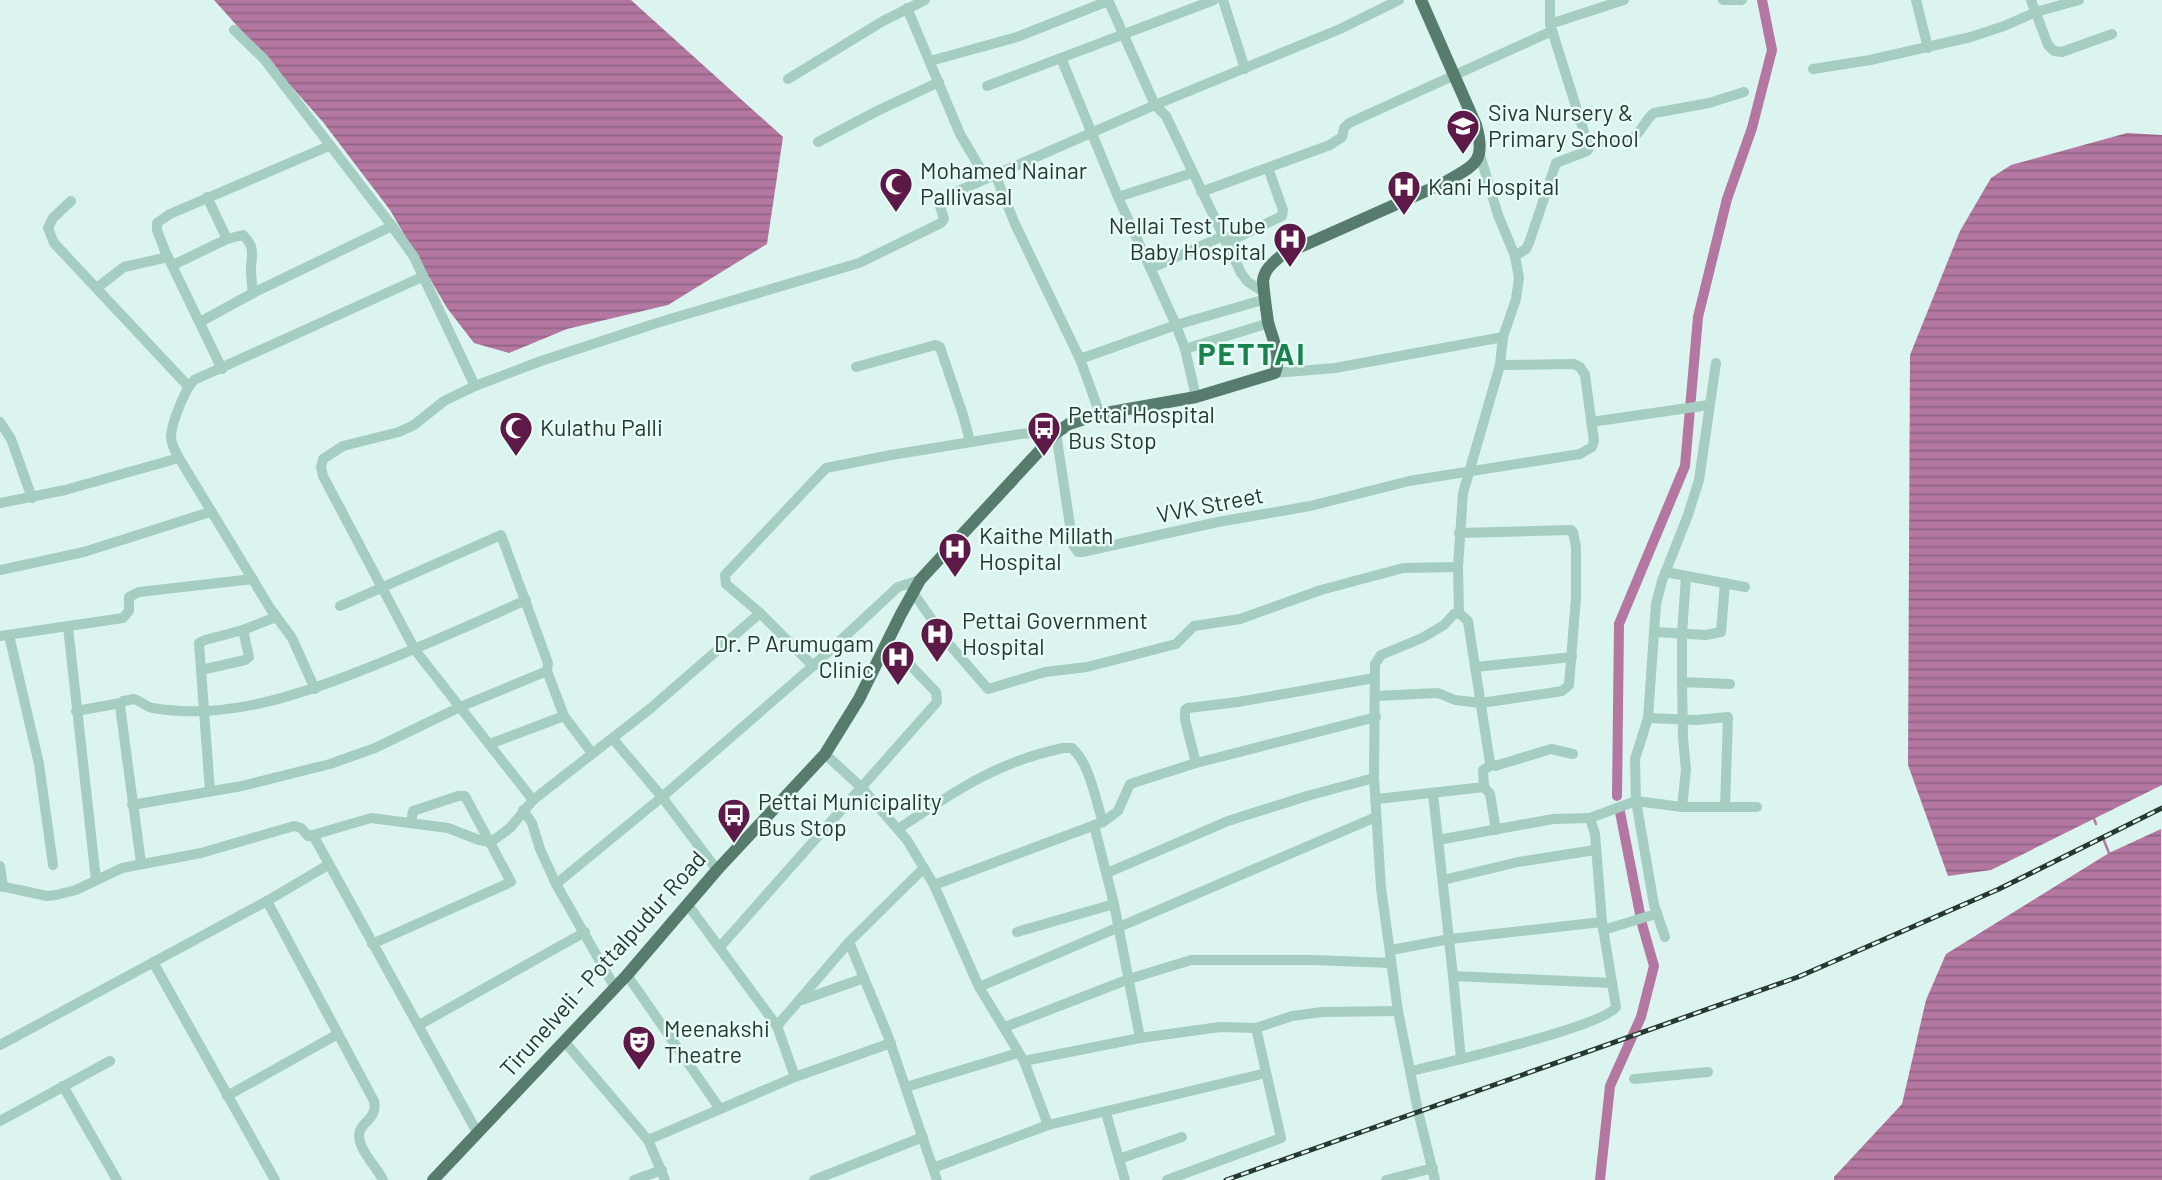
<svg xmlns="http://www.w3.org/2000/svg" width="2162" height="1180" font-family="Barlow,sans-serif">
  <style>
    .water { fill: url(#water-rules) }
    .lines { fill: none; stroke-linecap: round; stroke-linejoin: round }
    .stream { stroke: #b377a1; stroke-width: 2.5 }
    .canal { stroke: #b377a1; stroke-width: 10 }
    .minor { stroke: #a5cdc2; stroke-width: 10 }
    .major { stroke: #577b6d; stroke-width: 12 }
    .rail-casing { stroke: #273831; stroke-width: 5 }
    .rail { stroke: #e7fbf7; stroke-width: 2.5; stroke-dasharray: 8; stroke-linecap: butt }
    .labels { text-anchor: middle; stroke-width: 5; stroke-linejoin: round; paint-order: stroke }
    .poi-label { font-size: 23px; fill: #273831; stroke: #e7fbf7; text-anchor: start }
    .street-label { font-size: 23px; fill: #273831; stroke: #e7fbf7 }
    .district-label { font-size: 30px; font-weight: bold; letter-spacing: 2px; fill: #19824d; stroke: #e7fbf7 }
  </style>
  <defs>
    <pattern id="water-rules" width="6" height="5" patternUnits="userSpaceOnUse" patternTransform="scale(1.75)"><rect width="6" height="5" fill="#b377a1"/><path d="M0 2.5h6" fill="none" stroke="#926384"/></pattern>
  </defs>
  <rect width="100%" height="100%" fill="#dbf4ef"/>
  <!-- water -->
  <g class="water">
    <polygon points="214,0 631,0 783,137 767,244 668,305 567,329 509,353 474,343 447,308 390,210 323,122"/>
    <polygon points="2127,133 2162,135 2162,785 1991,870 1948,876 1908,765 1910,355 1960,231 1991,178 2011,165"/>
    <polygon points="2161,829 2162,1180 1834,1180 1834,1177 1902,1104 1926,1000 1946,954 2109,853"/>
  </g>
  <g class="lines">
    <!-- stream -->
    <g class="stream">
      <polyline points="2094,819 2096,824"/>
      <polyline points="2103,838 2109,853"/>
    </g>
    <!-- canal -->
    <g class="canal">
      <polyline points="1617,796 1619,624 1685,466 1698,317 1727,199 1752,128 1772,50 1762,0"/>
      <polyline points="1600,1180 1610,1086 1641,1017 1654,966 1642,924 1620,812"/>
    </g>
    <!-- minor -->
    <g class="minor">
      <polyline points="1108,0 1155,105 1166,116 1241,273 1248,282 1264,292"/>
      <polyline points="1223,0 1245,69"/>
      <polyline points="1723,0 1742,0"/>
      <polyline points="1916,0 1928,48"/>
      <polyline points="2031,0 2048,45 2054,51 2062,52 2112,34"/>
      <polyline points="907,8 960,134 986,178"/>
      <polyline points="1550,24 1624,0"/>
      <polyline points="1061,58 1118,197 1176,325 1185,349 1196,397"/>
      <polyline points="930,61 1017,37 1108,1"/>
      <polyline points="1813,69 1870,60 1971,37 2004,26 2036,12 2079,0"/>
      <polyline points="788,79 883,21 925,0"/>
      <polyline points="987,86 1214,0"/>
      <polyline points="818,142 877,111 939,82"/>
      <path d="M1587,144c14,-5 32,1 45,-6 10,-5 13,-19 22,-25l55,-10 35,-11"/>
      <polyline points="995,174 1015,224 1080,359 1100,414"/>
      <polyline points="1201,192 1330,145 1342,137 1344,128 1349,123 1552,31"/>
      <path d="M207,197l20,42 16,-4c12,12 9,18 8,33 0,8 1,17 2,25"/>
      <polyline points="1118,197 1192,173"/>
      <polyline points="71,201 53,218 48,228 54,243 188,386"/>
      <polyline points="392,226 414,257 475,386"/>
      <polyline points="1226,243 1282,216 1283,210 1268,168"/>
      <polyline points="1515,256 1526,249 1529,243 1556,163 1587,151 1589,148 1550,24 1550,0"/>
      <polyline points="173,265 227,239"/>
      <polyline points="1152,268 1223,236"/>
      <polyline points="98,287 124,267 168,257"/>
      <polyline points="200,322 253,293 392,226 264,59 234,30"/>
      <polyline points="1185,349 1269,323"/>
      <polyline points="1080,359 1176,325 1266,299"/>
      <polyline points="856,367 935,345 940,347 963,415 970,441"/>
      <polyline points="222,369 165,251 157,230 157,223 170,214 329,146"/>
      <polyline points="1275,373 1335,368 1503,337"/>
      <polyline points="0,422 11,439 32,498"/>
      <polyline points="1591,422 1709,405"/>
      <polyline points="1056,433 1073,545 1078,552 1082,552 1218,522 1310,506 1409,481 1580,454 1592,447 1594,441 1585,375 1580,367 1574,364 1500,365"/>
      <polyline points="0,503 65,490 179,458"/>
      <polyline points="0,570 84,552 210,512"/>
      <polyline points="1665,572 1745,587"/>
      <polyline points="912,591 949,644 988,689 1045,672 1087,667 1176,644 1194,626 1240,619 1321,590 1403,568 1458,567"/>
      <polyline points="760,613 726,584 725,575 826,468 891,455 1020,434 1037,433 1050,441"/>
      <polyline points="1459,613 1468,621 1469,628 1490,763 1495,766 1551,749 1573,754"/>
      <polyline points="68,627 96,880"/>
      <polyline points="1654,632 1706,635 1721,632 1725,583"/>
      <polyline points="9,635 39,764 53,865"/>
      <polyline points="0,636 123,618 129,611 129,597 139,592 253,579"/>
      <polyline points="1475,667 1572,657"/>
      <polyline points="201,670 245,660 249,657 243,630"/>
      <polyline points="547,671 564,716 592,753"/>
      <polyline points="1682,682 1730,684"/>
      <path d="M315,689l-23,-51 -22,-30 -91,-150c-3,-6 -8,-13 -8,-21 0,-13 14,-48 23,-57l228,-103"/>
      <polyline points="1376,696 1438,693 1455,700 1481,703 1556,692 1562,691 1569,685 1576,597 1576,547 1573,532 1571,530 1459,533"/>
      <polyline points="76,711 121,703"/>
      <polyline points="1648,718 1696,720 1728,717 1725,807"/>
      <polyline points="613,739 662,797 717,870"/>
      <polyline points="490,744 564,716"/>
      <polyline points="825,754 862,788 907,840 934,885 979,987 1024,1061 1140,1038 1220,1027 1256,1028 1292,1016 1322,1012 1398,1011"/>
      <polyline points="1196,763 1185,720 1185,710 1188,708 1238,702 1374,678"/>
      <polyline points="1484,787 1483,770 1492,765"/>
      <polyline points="210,791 199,643 205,640 243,630 276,617"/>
      <polyline points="1433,794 1453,976 1612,983"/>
      <polyline points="1377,799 1484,787 1490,794 1496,830"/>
      <polyline points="533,800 651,708 760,613 813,666"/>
      <polyline points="132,805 242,786 330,764 375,748 460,707 547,671 548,663 501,535 340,606"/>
      <polyline points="1682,807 1686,770 1683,738 1682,682 1682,634 1686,576"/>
      <polyline points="523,810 532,823 540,849 556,884 614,986"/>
      <polyline points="1590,818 1636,801 1682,807 1757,807"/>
      <polyline points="1094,825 1114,904 1140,1038"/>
      <path d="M898,829c56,-37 98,-67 165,-81h9c18,16 23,51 31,74"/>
      <polyline points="313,835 477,1132"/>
      <path d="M141,863l-21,-157 3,-5 11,-2c7,2 12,8 19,9 71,12 141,-11 207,-37 56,-22 111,-46 166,-71"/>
      <polyline points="0,866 3,887"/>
      <polyline points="1107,873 1228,821 1307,796 1374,778"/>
      <polyline points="1443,880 1518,862 1595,850"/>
      <polyline points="556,884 662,797 813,666 898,587 920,580"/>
      <polyline points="934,885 1103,822 1118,811 1130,784 1196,763 1376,717"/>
      <polyline points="0,886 47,896 56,895 76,890 122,868 201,853 294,826 301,828 308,836 313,835 371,818 448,828 479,840 491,842 510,828 533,800 415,650 323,476 321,467 323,459 343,446 399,432 414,425 444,401 475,386 541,361 660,322 859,263 941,223 944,219 939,203 942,198 1155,105 1340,29 1399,0"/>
      <path d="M267,901l107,200c4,19 -14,20 -15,34 0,16 18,32 24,45"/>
      <polyline points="688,905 777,1026 795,1077"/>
      <polyline points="1603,930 1656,914"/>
      <polyline points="1017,932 1114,904"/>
      <polyline points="1665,937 1654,905 1636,801 1635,759 1648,718 1656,604 1662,581 1688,515 1699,480 1716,363"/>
      <polyline points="849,942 888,1036 937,1180"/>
      <polyline points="372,944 511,882 465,796 458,796 413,811 411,823"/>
      <polyline points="720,947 937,702 936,692 888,642"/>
      <polyline points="1391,950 1450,939 1602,922"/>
      <polyline points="153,962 275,1180"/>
      <polyline points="627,975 720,1109"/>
      <polyline points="1453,976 1461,1059"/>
      <polyline points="979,987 1376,817"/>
      <polyline points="802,1000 864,978"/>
      <polyline points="419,1025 585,932"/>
      <polyline points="777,1026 849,942 924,868"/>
      <polyline points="1005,1027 1129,979 1191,960 1313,960 1391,963"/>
      <polyline points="564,1041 648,1140 665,1180"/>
      <polyline points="0,1045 267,901 328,865"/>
      <polyline points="1024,1061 1048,1125"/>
      <path d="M1412,1071c32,-8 190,-44 204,-64l-14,-85 -7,-88 -5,-16 -37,1 -115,21"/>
      <polyline points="1634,1079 1708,1072"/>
      <polyline points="63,1086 117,1180"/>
      <polyline points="906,1087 1018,1053"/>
      <polyline points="227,1096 338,1034"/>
      <polyline points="1106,1113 1125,1180"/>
      <polyline points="0,1121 110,1061"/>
      <polyline points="648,1140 795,1077 891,1043"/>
      <polyline points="1119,1159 1182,1137"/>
      <polyline points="933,1168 1048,1125 1266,1073"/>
      <polyline points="634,1180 662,1170"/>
      <polyline points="814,1180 923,1137"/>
      <polyline points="1167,1180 1281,1138 1256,1028"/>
      <polyline points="1386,1180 1433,1168"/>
      <polyline points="1435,1180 1418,1111 1398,1011 1381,888 1374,778 1375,664 1381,655 1422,638 1444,625 1454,614 1459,613 1458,567 1463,493 1500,365 1503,337 1516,299 1519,278 1515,256 1498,215 1480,155"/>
    </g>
    <!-- major -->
    <path class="major" d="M433,1180l194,-205 90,-105 108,-116 34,-55 42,-85 19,-34 136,-147 13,-9 31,-10 96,-17 79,-24c7,-17 -3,-35 -7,-51 -2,-14 -4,-28 -5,-41 1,-12 11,-19 19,-26l162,-72c30,-18 43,-20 32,-58l-55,-125"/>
    <defs>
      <polyline id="rail" points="1226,1180 1798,977 1999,889 2162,808"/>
    </defs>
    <!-- rail casing -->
    <use href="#rail" class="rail-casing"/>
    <!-- rail -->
    <use href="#rail" class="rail"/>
  </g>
  <!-- icons -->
  <defs>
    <symbol id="school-pin" viewBox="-11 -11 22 30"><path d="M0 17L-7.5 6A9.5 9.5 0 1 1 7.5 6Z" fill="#5d1947" stroke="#e7fbf7"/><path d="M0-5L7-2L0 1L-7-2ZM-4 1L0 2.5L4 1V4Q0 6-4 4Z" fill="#fff"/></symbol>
    <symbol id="mosque-pin" viewBox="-11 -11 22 30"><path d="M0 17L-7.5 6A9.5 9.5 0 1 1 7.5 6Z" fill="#5d1947" stroke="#e7fbf7"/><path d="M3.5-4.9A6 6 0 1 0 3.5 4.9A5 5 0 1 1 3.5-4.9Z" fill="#fff"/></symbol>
    <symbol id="hospital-pin" viewBox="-11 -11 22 30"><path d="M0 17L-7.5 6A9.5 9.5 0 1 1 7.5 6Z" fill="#5d1947" stroke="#e7fbf7"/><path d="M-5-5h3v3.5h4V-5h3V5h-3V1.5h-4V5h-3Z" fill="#fff"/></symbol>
    <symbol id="bus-pin" viewBox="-11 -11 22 30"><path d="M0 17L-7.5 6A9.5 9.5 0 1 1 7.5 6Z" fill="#5d1947" stroke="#e7fbf7"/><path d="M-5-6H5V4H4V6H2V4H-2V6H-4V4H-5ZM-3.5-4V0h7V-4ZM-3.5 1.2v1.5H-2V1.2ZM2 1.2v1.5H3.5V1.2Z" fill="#fff"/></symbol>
    <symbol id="theatre-pin" viewBox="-11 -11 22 30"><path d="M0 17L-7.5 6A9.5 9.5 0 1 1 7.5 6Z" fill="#5d1947" stroke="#e7fbf7"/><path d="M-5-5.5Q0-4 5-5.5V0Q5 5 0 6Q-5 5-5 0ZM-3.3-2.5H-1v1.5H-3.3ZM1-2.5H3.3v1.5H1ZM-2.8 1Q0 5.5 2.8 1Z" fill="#fff"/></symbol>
  </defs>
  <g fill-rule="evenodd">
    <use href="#school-pin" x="1444" y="107" width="38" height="52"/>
    <use href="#mosque-pin" x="877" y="165" width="38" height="52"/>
    <use href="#hospital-pin" x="1385" y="168" width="38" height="52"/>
    <use href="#hospital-pin" x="1271" y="220" width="38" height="52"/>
    <use href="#mosque-pin" x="497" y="409" width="38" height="52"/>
    <use href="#bus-pin" x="1025" y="409" width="38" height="52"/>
    <use href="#hospital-pin" x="936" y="530" width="38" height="52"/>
    <use href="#hospital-pin" x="918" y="615" width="38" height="52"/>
    <use href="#hospital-pin" x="879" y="638" width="38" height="52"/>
    <use href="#bus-pin" x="715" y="796" width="38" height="52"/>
    <use href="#theatre-pin" x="620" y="1023" width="38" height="52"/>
  </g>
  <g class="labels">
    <!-- poi labels -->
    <g class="poi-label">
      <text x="1488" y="121">Siva Nursery &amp;<tspan x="1488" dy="26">Primary School</tspan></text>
      <text x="920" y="179">Mohamed Nainar<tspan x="920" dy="26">Pallivasal</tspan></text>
      <text x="1428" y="195">Kani Hospital</text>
      <text x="1266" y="234" text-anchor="end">Nellai Test Tube<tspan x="1266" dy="26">Baby Hospital</tspan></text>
      <text x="1068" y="423">Pettai Hospital<tspan x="1068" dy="26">Bus Stop</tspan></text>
      <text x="540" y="436">Kulathu Palli</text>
      <text x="979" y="544">Kaithe Millath<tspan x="979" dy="26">Hospital</tspan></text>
      <text x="962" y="629">Pettai Government<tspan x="962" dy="26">Hospital</tspan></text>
      <text x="874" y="652" text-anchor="end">Dr. P Arumugam<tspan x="874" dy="26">Clinic</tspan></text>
      <text x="758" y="810">Pettai Municipality<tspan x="758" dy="26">Bus Stop</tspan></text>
      <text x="664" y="1037">Meenakshi<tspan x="664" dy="26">Theatre</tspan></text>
    </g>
    <!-- street labels -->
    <g class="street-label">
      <text transform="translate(1210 505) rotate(-11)" y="8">VVK Street</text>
      <text transform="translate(603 964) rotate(-48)" y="8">Tirunelveli - Pottalpudur Road</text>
    </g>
    <!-- district labels -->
    <g class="district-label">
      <text x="1252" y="365">PETTAI</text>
    </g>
  </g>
</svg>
